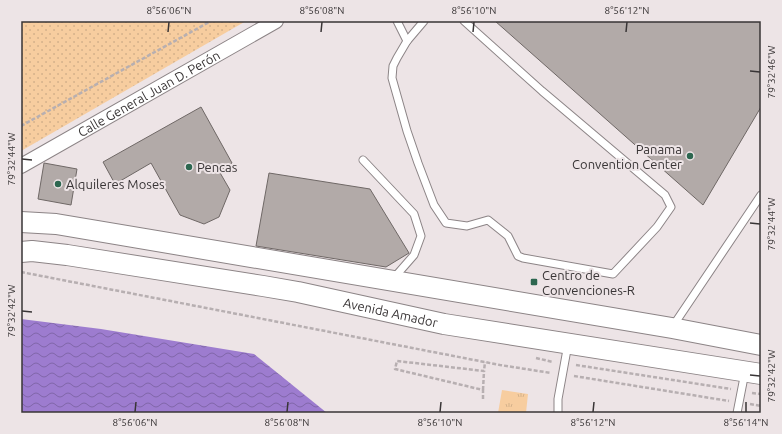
<svg xmlns="http://www.w3.org/2000/svg" width="782" height="434" font-family="Ubuntu,sans-serif">
  <style>
    .grass { fill: url(#grass-tufts) }
    .park { fill: url(#park-dots) }
    .water { fill: url(#water-waves) }
    .building { fill: #b2aaa8; stroke: #6f6866 }
    .lines { fill: none; stroke-linecap: round; stroke-linejoin: round }
    .lane-casing { stroke: #8c8486; stroke-width: 9 }
    .street-casing { stroke: #8c8486; stroke-width: 16 }
    .secondary-casing { stroke: #8c8486; stroke-width: 22 }
    .path { stroke: #b7afb1; stroke-width: 2.5; stroke-dasharray: 4 2; stroke-linecap: butt }
    .lane { stroke: #fff; stroke-width: 7 }
    .street { stroke: #fff; stroke-width: 14 }
    .secondary { stroke: #fff; stroke-width: 20 }
    .ticks { fill: none; stroke: #393536; stroke-width: 1.5 }
    .poi-dot { fill: #2d6750; stroke: #ede4e6; stroke-width: 1.5 }
    .labels { text-anchor: middle; stroke-width: 4; stroke-linejoin: round; paint-order: stroke }
    .street-label { font-size: 13px; fill: #393536; stroke: #ede4e6 }
    .poi-label { font-size: 13px; fill: #393536; stroke: #ede4e6; text-anchor: start }
    .neatline { fill: none; stroke: #393536; stroke-width: 1.5 }
    .ticks-label { font-size: 10px; text-anchor: middle; fill: #393536 }
  </style>
  <defs>
    <pattern id="grass-tufts" width="24" height="20" patternUnits="userSpaceOnUse"><rect width="24" height="20" fill="#f7cd9f"/><path d="M3 7l-1-3M5 7V3M7 7l1-3M15 17l-1-3M17 17v-4M19 17l1-3" fill="none" stroke="#d4b18a"/></pattern>
    <pattern id="park-dots" width="8" height="8" patternUnits="userSpaceOnUse"><rect width="8" height="8" fill="#f7cd9f"/><path d="M2 2h.1M6 6h.1" fill="none" stroke="#d4b18a" stroke-width="1.8" stroke-linecap="round"/></pattern>
    <pattern id="water-waves" width="16" height="10" patternUnits="userSpaceOnUse"><rect width="16" height="10" fill="#9d7ccf"/><path d="M0 5q4-4 8 0t8 0" fill="none" stroke="#8166a9"/></pattern>
  </defs>
  <rect width="100%" height="100%" fill="#ede4e6"/>
  <!-- grass -->
  <polygon class="grass" points="502,390 528,394 526,413 498,413"/>
  <!-- park -->
  <polygon class="park" points="21,21 246,21 21,151"/>
  <!-- water -->
  <polygon class="water" points="21,319 101,329 254,354 327,413 21,413"/>
  <!-- building -->
  <g class="building">
    <polygon points="495,21 761,21 761,107 703,205"/>
    <polygon points="201,107 232,163 219,171 230,190 219,217 204,224 180,215 151,163 115,184 103,162"/>
    <polygon points="44,163 77,169 71,205 38,199"/>
    <polygon points="269,173 370,189 409,253 386,267 256,246"/>
  </g>
  <g class="lines">
    <defs>
      <g id="lane">
        <polyline points="397,21 407,41"/>
        <polyline points="424,21 407,41 397,58 393,66 392,78 407,131 418,163 434,205 446,223 467,226 488,220 508,236 518,256 523,258 613,274 657,227 671,207 665,195 542,91 464,21"/>
        <polyline points="363,160 414,214 421,236 414,255 393,279"/>
        <polyline points="673,326 761,195"/>
        <polyline points="558,413 558,399 568,344"/>
        <polyline points="737,413 745,372"/>
      </g>
      <g id="street">
        <path id="s1" d="M21,166l255,-145"/>
      </g>
      <g id="secondary">
        <polyline points="21,222 56,224 672,328 761,345"/>
        <path id="s2" d="M21,252l11,-1 35,4 196,31 35,6 146,32 317,50"/>
      </g>
    </defs>
    <!-- lane casing -->
    <use href="#lane" class="lane-casing"/>
    <!-- street casing -->
    <use href="#street" class="street-casing"/>
    <!-- secondary casing -->
    <use href="#secondary" class="secondary-casing"/>
    <!-- path -->
    <g class="path">
      <polyline points="21,126 211,21"/>
      <polyline points="21,272 500,365 551,373"/>
      <polyline points="536,358 553,362"/>
      <polyline points="576,365 731,389"/>
      <polyline points="574,376 729,401"/>
      <polyline points="483,390 484,371"/>
      <polyline points="752,393 761,394"/>
      <polyline points="483,399 483,390 395,369 397,361 484,371 485,362"/>
      <polyline points="750,404 761,406"/>
    </g>
    <!-- lane -->
    <use href="#lane" class="lane"/>
    <!-- street -->
    <use href="#street" class="street"/>
    <!-- secondary -->
    <use href="#secondary" class="secondary"/>
  </g>
  <!-- ticks -->
  <path class="ticks" d="M168,32l1,-10M321,32l1,-10M473,32l1,-10M626,32l1,-10M750,71l10,1M22,159l10,1M750,223l10,1M22,311l10,1M750,375l10,1M135,412l1,-10M287,412l1,-10M440,412l1,-10M593,412l1,-10M746,412v-10"/>
  <!-- markers -->
  <g class="poi-dot">
    <circle cx="690" cy="156" r="4"/>
    <circle cx="189" cy="167" r="4"/>
    <circle cx="58" cy="184" r="4"/>
    <rect x="530" y="278" width="8" height="8" rx="2"/>
  </g>
  <g class="labels">
    <!-- street labels -->
    <g class="street-label">
      <text dy="5" stroke="none"><textPath href="#s1" startOffset="147">Calle General Juan D. Perón</textPath></text>
      <text dy="5" stroke="none"><textPath href="#s2" startOffset="375">Avenida Amador</textPath></text>
    </g>
    <!-- poi labels -->
    <g class="poi-label">
      <text x="682" y="154" text-anchor="end">Panama<tspan x="682" dy="15">Convention Center</tspan></text>
      <text x="197" y="172">Pencas</text>
      <text x="66" y="189">Alquileres Moses</text>
      <text x="542" y="280">Centro de<tspan x="542" dy="15">Convenciones-R</tspan></text>
    </g>
  </g>
  <!-- border -->
  <rect width="782" height="434" fill="none" stroke="#ede4e6" stroke-width="44"/>
  <rect x="22" y="22" width="738" height="390" class="neatline"/>
  <g class="ticks-label">
    <text x="169" y="14">8°56'06"N</text>
    <text x="322" y="14">8°56'08"N</text>
    <text x="474" y="14">8°56'10"N</text>
    <text x="627" y="14">8°56'12"N</text>
    <text transform="translate(771 72) rotate(-90)" y="4">79°32'46"W</text>
    <text transform="translate(11 159) rotate(-90)" y="4">79°32'44"W</text>
    <text transform="translate(771 224) rotate(-90)" y="4">79°32'44"W</text>
    <text transform="translate(11 311) rotate(-90)" y="4">79°32'42"W</text>
    <text transform="translate(771 376) rotate(-90)" y="4">79°32'42"W</text>
    <text x="135" y="426">8°56'06"N</text>
    <text x="287" y="426">8°56'08"N</text>
    <text x="440" y="426">8°56'10"N</text>
    <text x="593" y="426">8°56'12"N</text>
    <text x="746" y="426">8°56'14"N</text>
  </g>
</svg>
